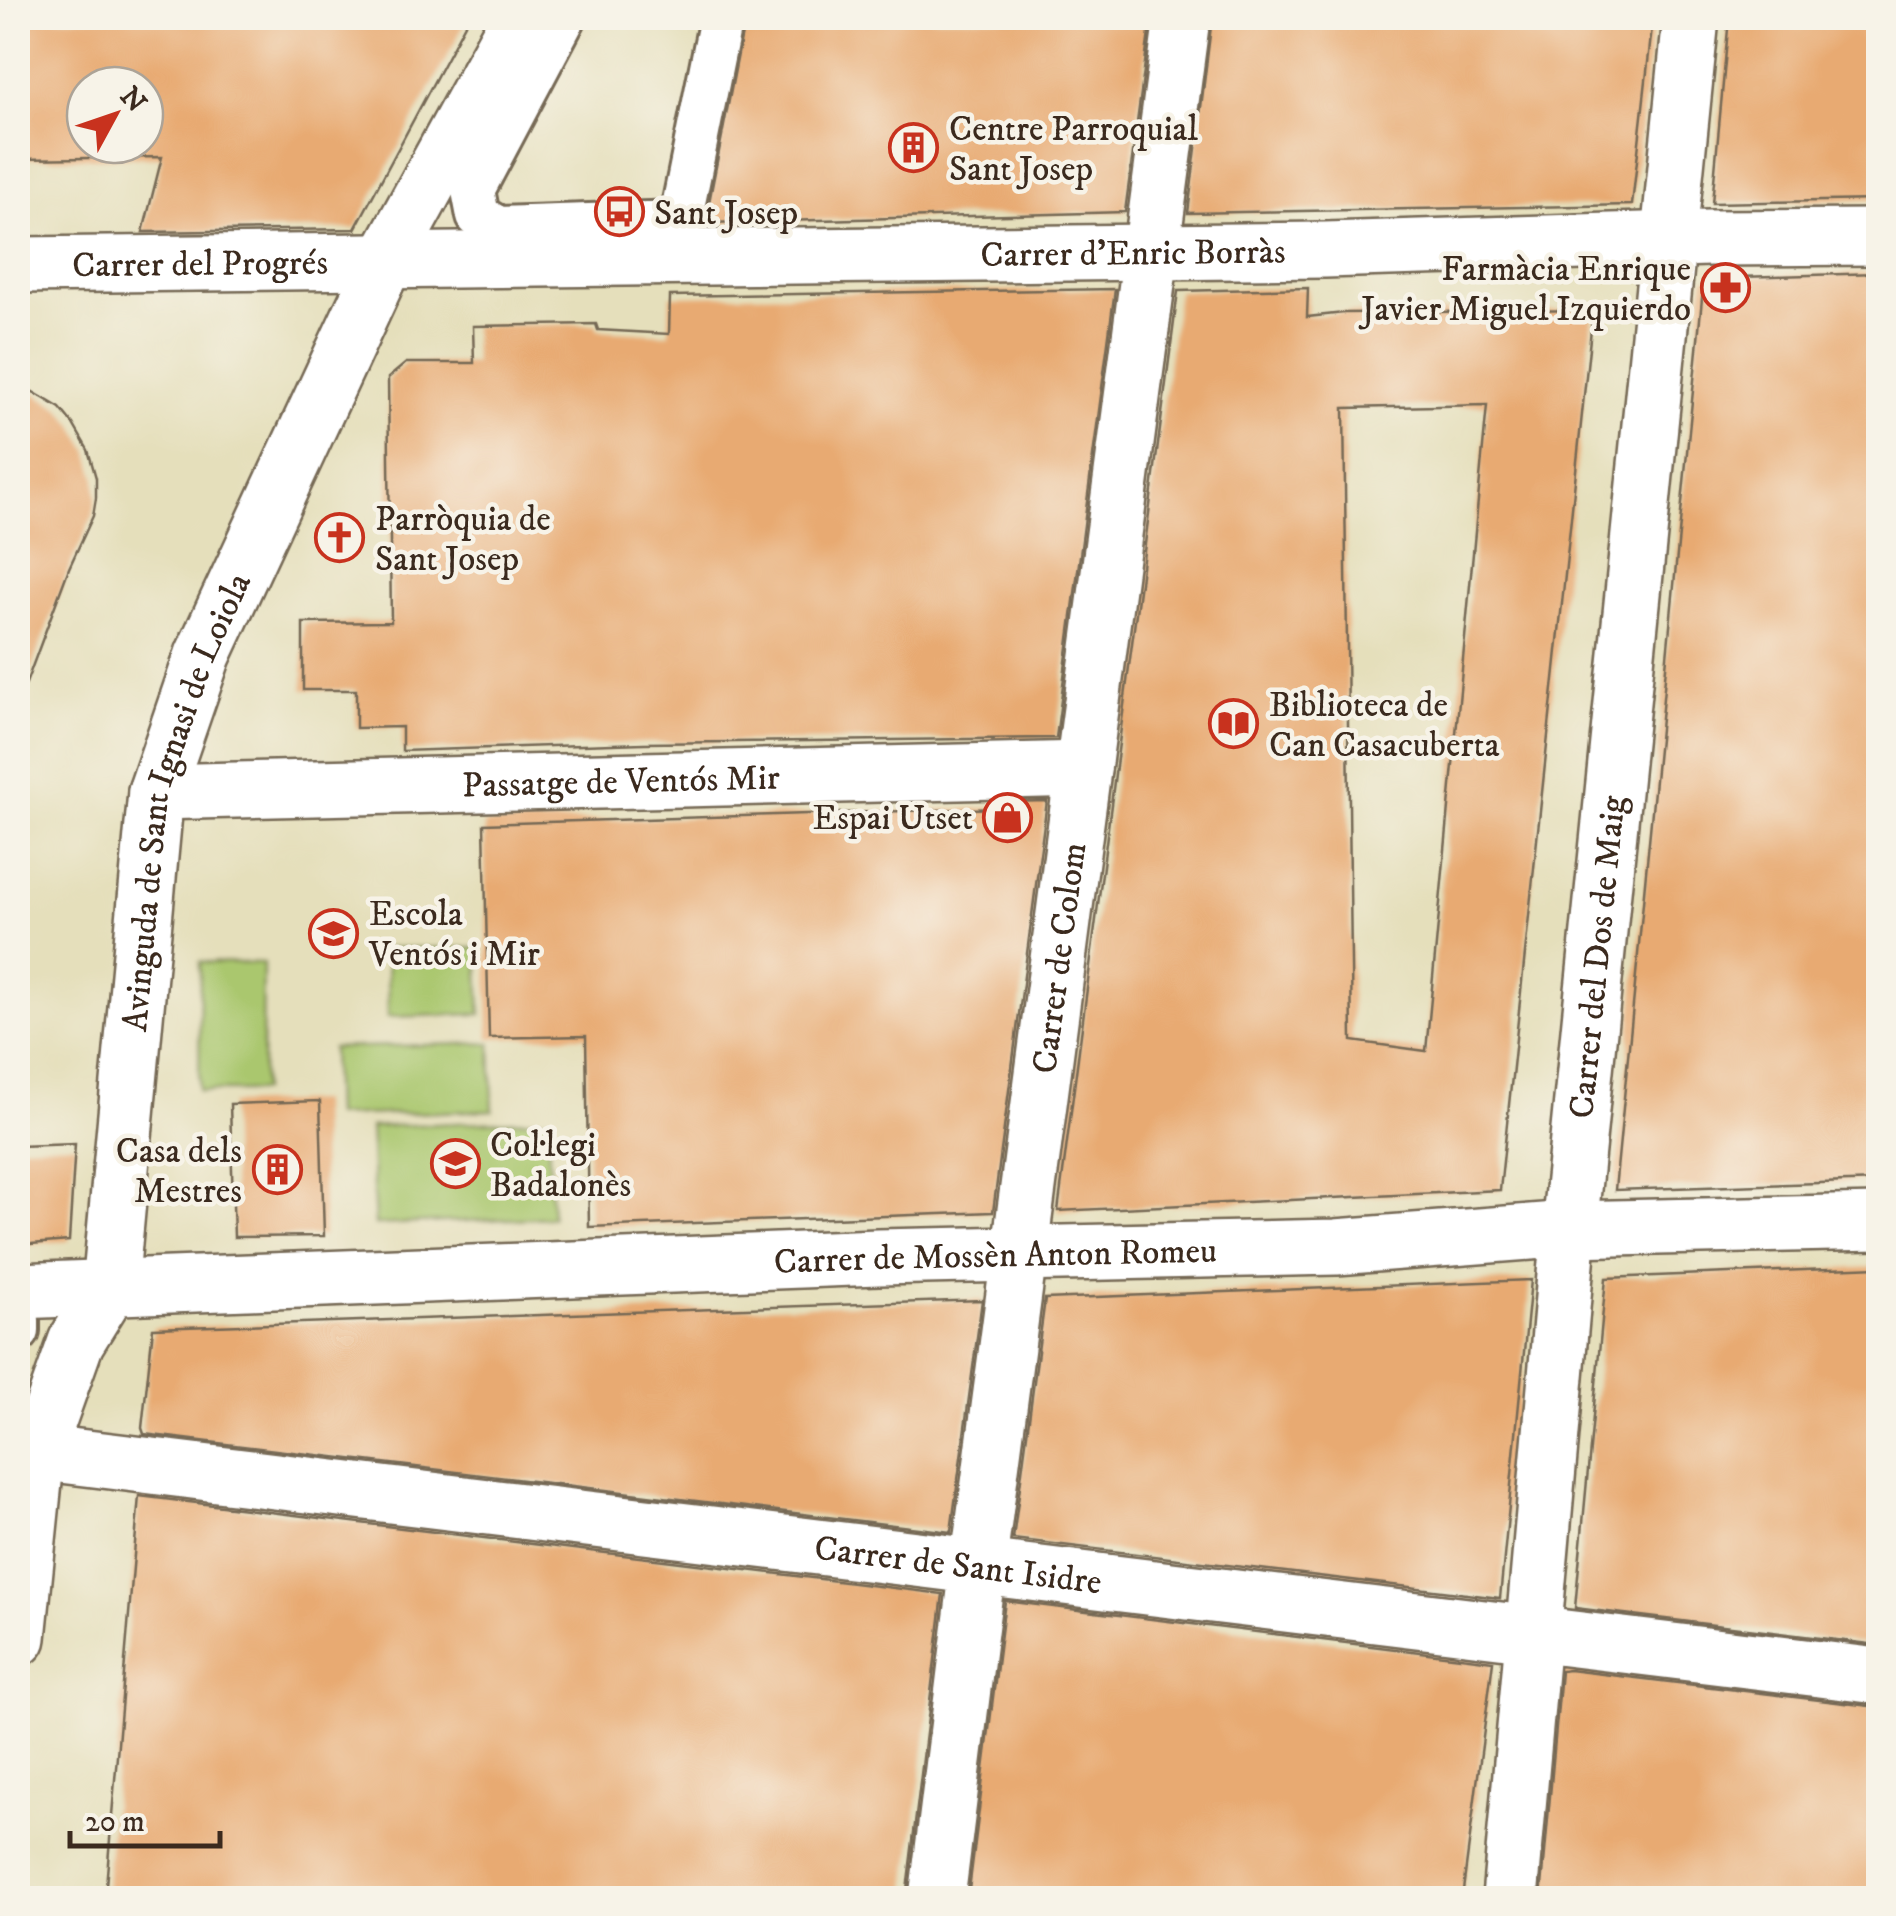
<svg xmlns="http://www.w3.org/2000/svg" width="1896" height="1916" font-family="'IM FELL DW Pica',serif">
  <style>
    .green { fill: #aac76e; stroke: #727846; stroke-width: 2.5 }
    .building { fill: #e8aa72; fill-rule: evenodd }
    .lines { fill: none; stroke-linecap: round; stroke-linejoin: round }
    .pedestrian-casing { stroke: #766955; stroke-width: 48 }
    .minor-casing { stroke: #766955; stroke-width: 60 }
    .pedestrian { stroke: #fff; stroke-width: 42 }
    .minor { stroke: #fff; stroke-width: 55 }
    .labels { text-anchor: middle; stroke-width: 9; stroke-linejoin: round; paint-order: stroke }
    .poi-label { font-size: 35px; fill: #3b2a1e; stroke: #f7f3e8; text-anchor: start }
    .street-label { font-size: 35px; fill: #3b2a1e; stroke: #f7f3e8 }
  </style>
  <rect width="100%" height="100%" fill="#f7f3e8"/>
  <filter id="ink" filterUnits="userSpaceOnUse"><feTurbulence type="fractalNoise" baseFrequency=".01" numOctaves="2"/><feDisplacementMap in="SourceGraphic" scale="20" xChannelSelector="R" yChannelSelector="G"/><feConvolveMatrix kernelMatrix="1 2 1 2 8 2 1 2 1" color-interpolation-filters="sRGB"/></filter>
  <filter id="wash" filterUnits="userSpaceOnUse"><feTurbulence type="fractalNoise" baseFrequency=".0048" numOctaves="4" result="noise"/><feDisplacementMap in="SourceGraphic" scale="40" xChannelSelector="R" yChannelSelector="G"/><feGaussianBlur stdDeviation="2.25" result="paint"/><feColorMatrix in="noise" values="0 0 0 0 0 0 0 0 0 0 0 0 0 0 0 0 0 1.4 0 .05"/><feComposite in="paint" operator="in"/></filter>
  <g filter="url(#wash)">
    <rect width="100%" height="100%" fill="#e5dfbb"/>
    <!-- green -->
    <g class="green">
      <polygon points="387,948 478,948 481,1014 388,1017"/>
      <polygon points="200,962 263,963 262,1091 199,1091"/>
      <polygon points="491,1043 493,1110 334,1116 332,1048"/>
      <polygon points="547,1119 552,1217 375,1225 370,1127"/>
    </g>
    <g id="blocks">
      <!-- building -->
      <g class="building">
        <path d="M18,18h450l-113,211 -212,3 19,-75 -144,2zM85,85h60v60h-60z"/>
        <polygon points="745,18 1151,18 1125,212 705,223"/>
        <polygon points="1212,18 1653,18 1632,205 1188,213"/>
        <polygon points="1729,18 1878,18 1878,200 1712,203"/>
        <polygon points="1878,273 1878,1181 1615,1190 1704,278"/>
        <path d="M1308,288l-1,29 37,-4 249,-3 -93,880 -442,21 120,-920zM1487,405l-61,646 -74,-10 -8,-633z"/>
        <polygon points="1115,289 1056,738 644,743 402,751 402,727 356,728 356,690 303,690 303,623 391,622 388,378 406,363 474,363 473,326 596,324 598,330 669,334 670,296"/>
        <polygon points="18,383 60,408 73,424 88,450 96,478 96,498 93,516 69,568 22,694 18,694"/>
        <polygon points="1047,801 993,1212 589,1227 586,1036 489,1038 484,824 1001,808 1000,802"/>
        <polygon points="320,1101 324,1236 234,1237 230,1104"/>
        <polygon points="75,1144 69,1241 18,1245 18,1146"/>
        <polygon points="1878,1267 1878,1645 1575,1608 1606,1278"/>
        <polygon points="1531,1280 1500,1598 1013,1539 1045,1299"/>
        <polygon points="982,1300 951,1532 144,1434 142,1428 153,1328"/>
        <polygon points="139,1496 943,1594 906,1898 105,1898"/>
        <polygon points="1005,1601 1493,1661 1462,1898 968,1898"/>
        <polygon points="1569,1670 1878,1707 1878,1898 1541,1898 1561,1671"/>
      </g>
    </g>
  </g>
  <g filter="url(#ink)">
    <use href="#blocks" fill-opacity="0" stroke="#766955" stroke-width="2.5"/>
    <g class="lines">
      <defs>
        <g id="pedestrian">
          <polyline points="564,18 473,190 478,216 498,228 680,222 721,18"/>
          <polyline points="18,1320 18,1331"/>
        </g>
        <g id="minor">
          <path id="s1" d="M18,265l1307,-15 384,-12 169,-1"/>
          <path id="s2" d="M156,792l927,-23"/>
          <path id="s3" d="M18,1291l860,-34 458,-10 233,-18 309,-7"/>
          <path id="s4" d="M37,1452l1841,224"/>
          <path id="s5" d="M18,1638l19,-186 39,-110 34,-55 46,-495 47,-137 183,-395 133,-242"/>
          <path id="s6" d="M937,1898l41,-331 204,-1549"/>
          <path id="s7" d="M1510,1898l59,-669 122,-1211"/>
        </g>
      </defs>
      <!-- pedestrian casing -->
      <use href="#pedestrian" class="pedestrian-casing"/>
      <!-- minor casing -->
      <use href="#minor" class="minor-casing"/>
      <!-- pedestrian -->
      <use href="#pedestrian" class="pedestrian"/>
      <!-- minor -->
      <use href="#minor" class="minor"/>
    </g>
  </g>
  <!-- icons -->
  <defs>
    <symbol id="building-ring" viewBox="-11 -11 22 22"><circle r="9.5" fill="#f7f3e8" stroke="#c8321e" stroke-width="1.5"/><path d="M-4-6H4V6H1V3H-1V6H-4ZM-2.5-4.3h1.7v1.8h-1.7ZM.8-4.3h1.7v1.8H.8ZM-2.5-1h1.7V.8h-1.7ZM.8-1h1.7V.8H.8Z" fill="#c8321e"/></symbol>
    <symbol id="bus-ring" viewBox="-11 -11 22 22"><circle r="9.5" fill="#f7f3e8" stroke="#c8321e" stroke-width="1.5"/><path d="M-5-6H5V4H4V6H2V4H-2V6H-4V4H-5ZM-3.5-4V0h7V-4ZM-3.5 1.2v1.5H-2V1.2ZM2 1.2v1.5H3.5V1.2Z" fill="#c8321e"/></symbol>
    <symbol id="pharmacy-ring" viewBox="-11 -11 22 22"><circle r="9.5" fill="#f7f3e8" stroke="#c8321e" stroke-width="1.5"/><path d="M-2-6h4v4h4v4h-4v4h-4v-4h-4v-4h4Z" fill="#c8321e"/></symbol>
    <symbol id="church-ring" viewBox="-11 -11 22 22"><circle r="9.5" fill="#f7f3e8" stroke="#c8321e" stroke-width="1.5"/><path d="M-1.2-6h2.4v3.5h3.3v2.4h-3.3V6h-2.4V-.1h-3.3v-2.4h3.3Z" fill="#c8321e"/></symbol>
    <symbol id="library-ring" viewBox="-11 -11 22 22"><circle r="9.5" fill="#f7f3e8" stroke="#c8321e" stroke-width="1.5"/><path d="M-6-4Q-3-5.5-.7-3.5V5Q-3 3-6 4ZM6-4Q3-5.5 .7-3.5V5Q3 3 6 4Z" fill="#c8321e"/></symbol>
    <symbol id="shop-ring" viewBox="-11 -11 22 22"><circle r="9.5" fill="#f7f3e8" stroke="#c8321e" stroke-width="1.5"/><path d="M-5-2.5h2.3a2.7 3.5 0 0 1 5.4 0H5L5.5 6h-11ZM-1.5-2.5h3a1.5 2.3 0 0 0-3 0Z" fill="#c8321e"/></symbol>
    <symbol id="school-ring" viewBox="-11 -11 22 22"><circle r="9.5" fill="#f7f3e8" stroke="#c8321e" stroke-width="1.5"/><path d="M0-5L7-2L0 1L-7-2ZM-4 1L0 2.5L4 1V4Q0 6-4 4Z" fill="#c8321e"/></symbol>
  </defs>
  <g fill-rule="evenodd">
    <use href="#building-ring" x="886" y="120" width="55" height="55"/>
    <use href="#bus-ring" x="592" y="184" width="55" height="55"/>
    <use href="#pharmacy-ring" x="1698" y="260" width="55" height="55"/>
    <use href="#church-ring" x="312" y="510" width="55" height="55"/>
    <use href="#library-ring" x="1206" y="696" width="55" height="55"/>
    <use href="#shop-ring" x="980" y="790" width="55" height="55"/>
    <use href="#school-ring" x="306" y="906" width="55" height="55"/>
    <use href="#school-ring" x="428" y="1136" width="55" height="55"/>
    <use href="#building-ring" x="250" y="1142" width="55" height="55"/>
  </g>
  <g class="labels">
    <!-- poi labels -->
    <g class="poi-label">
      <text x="949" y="140">Centre Parroquial<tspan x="949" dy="40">Sant Josep</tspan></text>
      <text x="654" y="224">Sant Josep</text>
      <text x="1691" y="280" text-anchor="end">Farmàcia Enrique<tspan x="1691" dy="40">Javier Miguel Izquierdo</tspan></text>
      <text x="375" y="530">Parròquia de<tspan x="375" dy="40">Sant Josep</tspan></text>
      <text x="1269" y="716">Biblioteca de<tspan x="1269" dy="40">Can Casacuberta</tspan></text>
      <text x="973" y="829" text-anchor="end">Espai Utset</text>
      <text x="369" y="925">Escola<tspan x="369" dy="40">Ventós i Mir</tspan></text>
      <text x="490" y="1156">Col·legi<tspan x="490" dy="40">Badalonès</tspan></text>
      <text x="242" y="1162" text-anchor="end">Casa dels<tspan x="242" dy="40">Mestres</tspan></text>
    </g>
    <!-- street labels -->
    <g class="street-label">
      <text dy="12" stroke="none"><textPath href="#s1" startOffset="1115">Carrer d'Enric Borràs</textPath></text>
      <text dy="12" stroke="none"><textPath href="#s1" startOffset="182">Carrer del Progrés</textPath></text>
      <text dy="12" stroke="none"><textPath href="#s2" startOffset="465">Passatge de Ventós Mir</textPath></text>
      <text dy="12" stroke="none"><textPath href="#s5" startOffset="862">Avinguda de Sant Ignasi de Loiola</textPath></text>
      <text dy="12" stroke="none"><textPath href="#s6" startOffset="948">Carrer de Colom</textPath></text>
      <text dy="12" stroke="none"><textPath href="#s7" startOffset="945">Carrer del Dos de Maig</textPath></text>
      <text dy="12" stroke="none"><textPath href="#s3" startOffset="978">Carrer de Mossèn Anton Romeu</textPath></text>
      <text dy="12" stroke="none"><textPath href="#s4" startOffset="928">Carrer de Sant Isidre</textPath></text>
    </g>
  </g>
  <!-- margin -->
  <rect width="1896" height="1916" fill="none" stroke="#f7f3e8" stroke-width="60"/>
  <!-- north arrow -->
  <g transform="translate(115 115) rotate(50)"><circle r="48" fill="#f7f3e8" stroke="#aca397" stroke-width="2.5"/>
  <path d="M0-8L18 38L0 25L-18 38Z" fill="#c8321e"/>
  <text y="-15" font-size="28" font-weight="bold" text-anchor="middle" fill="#3b2a1e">N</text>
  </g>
  <!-- scale -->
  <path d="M70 1831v15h150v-15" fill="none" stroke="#3b2a1e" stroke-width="5"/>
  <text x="85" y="1831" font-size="30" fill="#3b2a1e" stroke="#f7f3e8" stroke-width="8" paint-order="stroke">20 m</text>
</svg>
